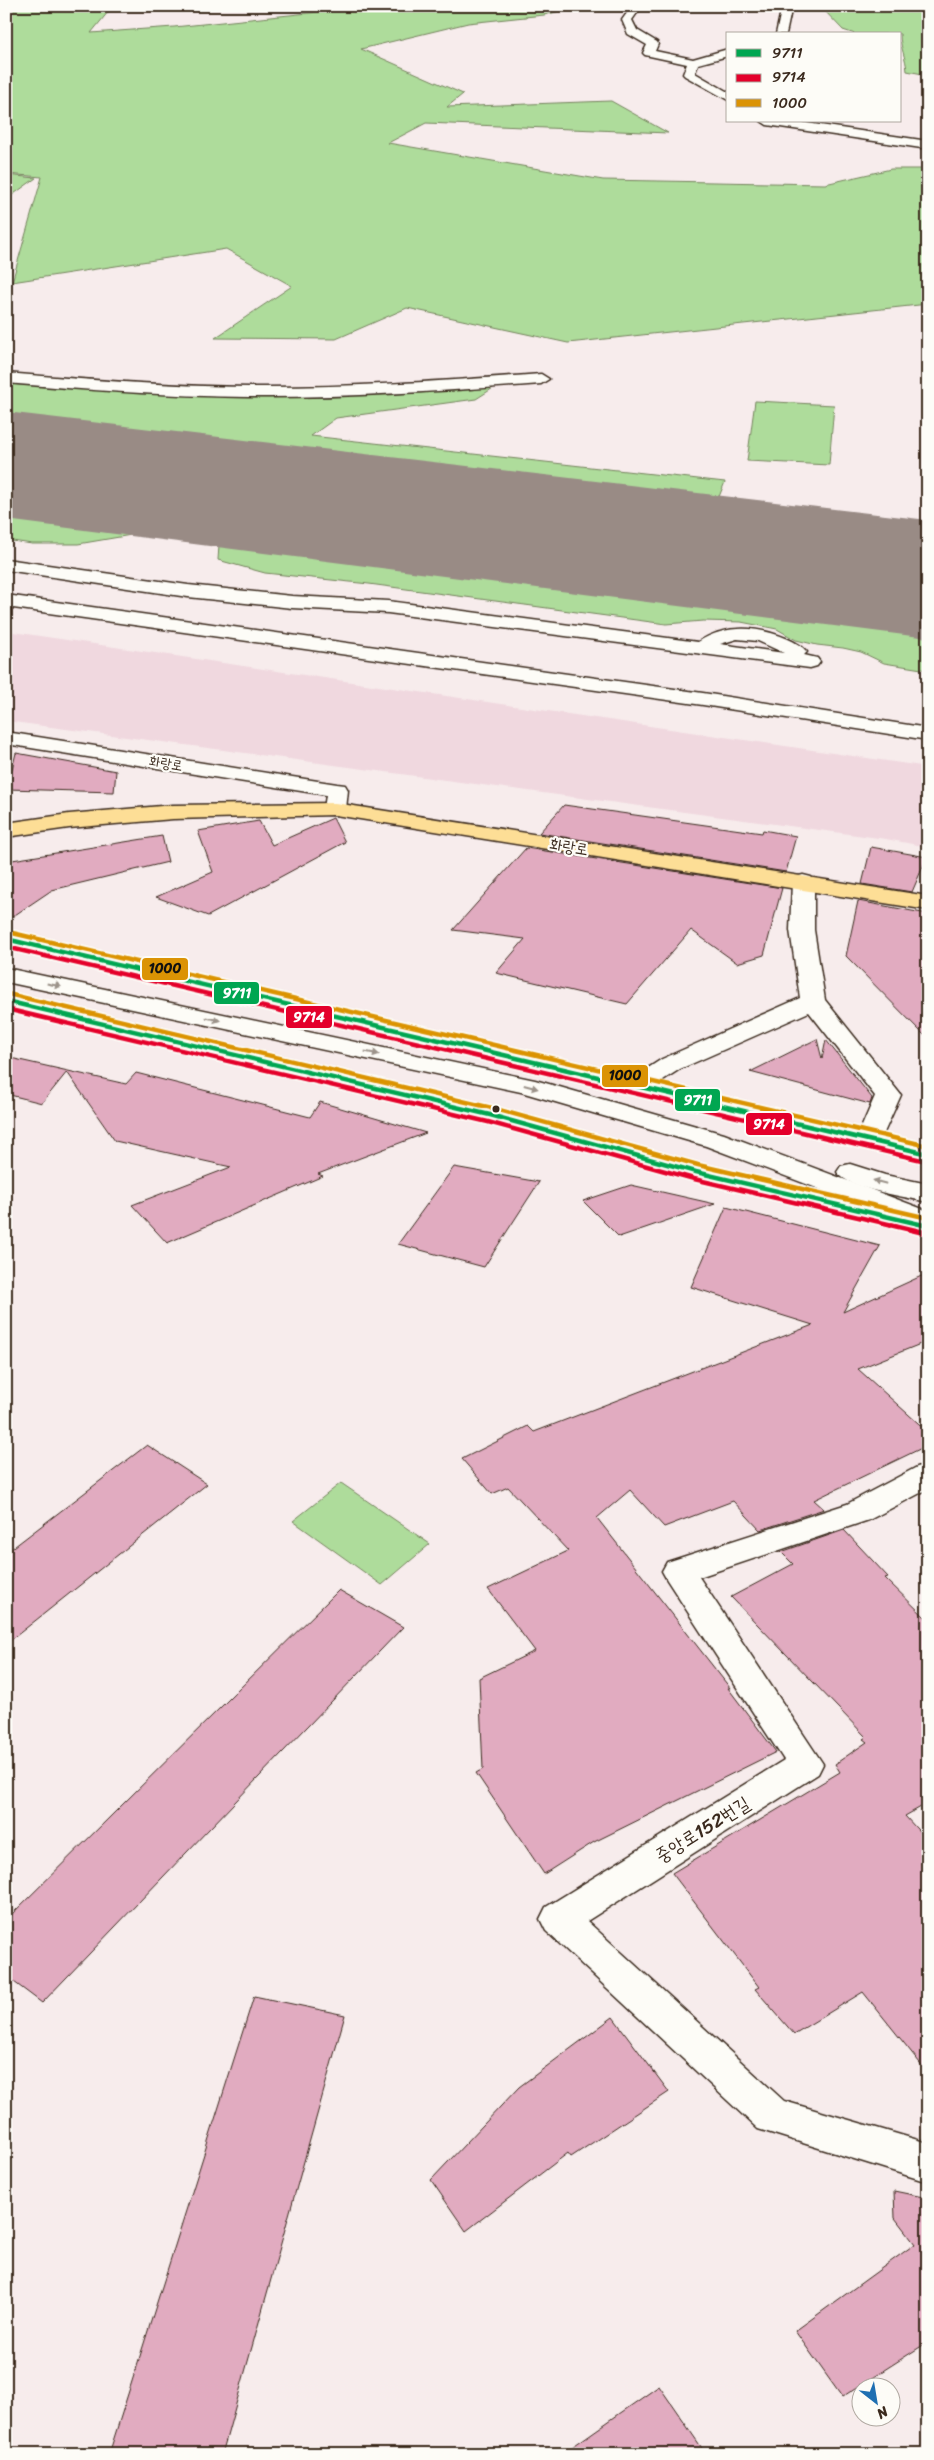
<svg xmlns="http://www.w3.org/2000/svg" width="934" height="2460" font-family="Sriracha,'Poor Story',sans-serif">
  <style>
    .built { fill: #f0d8df }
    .green { fill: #aedc9b; stroke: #74835c }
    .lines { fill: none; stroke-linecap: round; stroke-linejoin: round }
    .runway { fill: #998b85; fill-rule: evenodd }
    .building { fill: #e1abc0; stroke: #3b2a1e }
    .minor-casing { stroke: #3b2a1e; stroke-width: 3 }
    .major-casing { stroke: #3b2a1e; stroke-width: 3 }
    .minor { fill: #fdfcf7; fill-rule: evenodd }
    .major { fill: #fdde96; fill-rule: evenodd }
    .bus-1-far1-casing { stroke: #fdfcf7; stroke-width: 8 }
    .bus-1-casing { stroke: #fdfcf7; stroke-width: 9 }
    .bus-2-far1-casing { stroke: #fdfcf7; stroke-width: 8 }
    .bus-2-casing { stroke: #fdfcf7; stroke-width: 9 }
    .bus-3-casing { stroke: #fdfcf7; stroke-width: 8 }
    .bus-1-far1 { stroke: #00a651; stroke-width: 4.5 }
    .bus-1 { stroke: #00a651; stroke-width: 5.5 }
    .bus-2-far1 { stroke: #e4002b; stroke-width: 4.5 }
    .bus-2 { stroke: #e4002b; stroke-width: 5.5 }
    .bus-3 { stroke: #db9304; stroke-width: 4.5 }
    .oneway { fill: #9c938a }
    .bus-dot { fill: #3b2a1e; stroke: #fdfcf7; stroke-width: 2 }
    .labels { text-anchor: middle; stroke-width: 4.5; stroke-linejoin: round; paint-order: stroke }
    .far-street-label { font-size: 14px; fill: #3b2a1e; stroke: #fdfcf7 }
    .street-label { font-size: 16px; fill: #3b2a1e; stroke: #fdfcf7 }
    .near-street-label { font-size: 19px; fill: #3b2a1e; stroke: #fdfcf7 }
    .line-badge { stroke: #fdfcf7; stroke-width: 2 }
    .badge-label { font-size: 14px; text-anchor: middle; font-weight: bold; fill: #fff }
    .pale-badge-label { font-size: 14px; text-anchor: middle; font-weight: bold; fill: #111 }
  </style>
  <rect width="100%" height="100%" fill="#f7ecec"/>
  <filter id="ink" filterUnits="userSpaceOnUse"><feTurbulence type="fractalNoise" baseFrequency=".02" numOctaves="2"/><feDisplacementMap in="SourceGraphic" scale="10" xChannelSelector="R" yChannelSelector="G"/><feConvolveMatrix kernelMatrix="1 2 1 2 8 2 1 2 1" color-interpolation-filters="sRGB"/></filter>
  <g filter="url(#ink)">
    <!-- built -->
    <polygon class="built" points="6,631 928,767 928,847 886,839 6,721"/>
    <!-- green -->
    <g class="green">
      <polygon points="6,6 113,6 91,33 174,27 376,6 580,6 544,15 468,23 361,49 463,94 447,107 611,101 668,133 426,123 388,143 603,180 825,184 891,169 928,169 928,304 568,343 407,308 336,339 215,338 292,286 226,249 12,282 42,177 6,174"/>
      <path d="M823,6h105v69l-21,-4c-1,-14 -7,-23 -7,-37h-45l-12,-4 -22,-23z"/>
      <polygon points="6,175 36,178 11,196 6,195"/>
      <polygon points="6,384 221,395 498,385 476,399 336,418 311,436 725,482 716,504 928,528 928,558 6,446"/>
      <polygon points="755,401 834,405 829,465 747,461"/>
      <polygon points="6,480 928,594 928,670 884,663 861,652 843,648 817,645 796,640 777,629 741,622 703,621 666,624 369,584 265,573 218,560 219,545 143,533 78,544 32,544 6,540"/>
      <polygon points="341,1483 430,1544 382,1585 293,1521"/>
    </g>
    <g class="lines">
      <!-- runway -->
      <polygon class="runway" points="6,412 928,520 928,638 6,520"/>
    </g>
    <!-- building -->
    <g class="building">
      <polygon points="16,753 116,771 114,792 7,789"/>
      <polygon points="564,805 762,833 763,830 796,836 786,872 539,833"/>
      <polygon points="333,818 345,842 208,916 156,897 213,872 198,831 259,821 272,845"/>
      <polygon points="162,836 168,862 52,890 6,921 6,861"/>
      <polygon points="871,847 927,857 912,892 862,884"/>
      <polygon points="526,848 782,888 764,955 737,963 691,930 627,1004 496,973 525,939 453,930"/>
      <polygon points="858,901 928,914 928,1039 846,956"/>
      <polygon points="817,1039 822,1059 826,1040 872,1098 870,1104 750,1072"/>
      <polygon points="6,1057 126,1084 136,1073 310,1117 320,1102 426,1133 318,1174 323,1176 167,1243 132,1205 231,1167 115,1141 67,1072 42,1103 6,1094"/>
      <polygon points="454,1167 539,1182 484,1267 398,1244"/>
      <polygon points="631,1185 715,1204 619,1237 583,1201"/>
      <polygon points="726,1207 880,1246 843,1312 928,1273 928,1341 858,1369 928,1432 928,1445 814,1500 824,1509 760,1530 733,1501 664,1527 630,1490 597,1518 730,1688 728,1688 776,1752 594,1842 544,1874 476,1773 483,1769 479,1678 535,1651 488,1589 568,1551 508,1487 492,1494 462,1459 528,1426 534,1432 813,1325 691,1287"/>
      <polygon points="147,1445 207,1484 6,1644 6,1553"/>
      <polygon points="844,1530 888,1577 885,1578 928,1620 928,1803 905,1816 928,1841 928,2073 863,1992 794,2034 755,1989 759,1987 672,1873 840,1772 835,1764 867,1742 863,1739 866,1737 731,1597 793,1564 781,1552"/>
      <polygon points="339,1590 403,1627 42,2003 6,1976 6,1920"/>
      <polygon points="254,1996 345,2015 222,2454 109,2454"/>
      <polygon points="613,2017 669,2092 571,2157 568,2153 466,2231 431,2180 519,2087"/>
      <polygon points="894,2191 928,2198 928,2342 842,2397 795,2331 915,2244 895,2218"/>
      <polygon points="659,2386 706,2454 562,2454"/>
    </g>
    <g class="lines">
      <defs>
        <g id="minor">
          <polygon points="632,6 642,6 632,20 637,30 657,42 658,44 655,51 693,59 728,49 728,56 698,64 695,73 728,92 728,100 685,76 683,74 687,64 645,55 643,53 647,45 628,34 622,20"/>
          <polygon points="782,6 792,6 786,34 776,34"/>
          <polygon points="761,121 793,121 928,141 928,149 767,125"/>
          <path d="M6,373c81,7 162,13 243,14 97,1 195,-6 292,-13l8,5 -8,5c-97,7 -195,14 -292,13 -81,-1 -162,-7 -243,-14z"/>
          <path d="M6,559l182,26 104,11 96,5 310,41c28,-18 60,-16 90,-3 7,3 14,7 19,13l-3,3 13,3 3,4 -3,4 -7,2 -422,-55 -96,-5 -104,-11 -182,-27zM737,639l21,2 26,12 -64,-9z"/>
          <polygon points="6,595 703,693 928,728 928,740 703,705 6,607"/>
          <polygon points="6,732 337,784 345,785 348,790 346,809 343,814 335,815 327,814 324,809 326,795 6,744"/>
          <polygon points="803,875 811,877 814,882 814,930 825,1000 901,1095 878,1146 869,1148 860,1146 856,1140 875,1096 809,1012 680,1069 646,1091 637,1094 628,1091 624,1086 628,1081 662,1059 800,998 790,930 792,882 795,877"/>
          <polygon points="6,968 535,1080 724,1134 928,1211 928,1230 706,1146 521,1092 6,982"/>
          <path d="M850,1164l35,11 43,9v18c-21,-5 -80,-13 -91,-30l4,-6z"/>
          <polygon points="928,1464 928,1489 869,1520 699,1577 823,1764 818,1774 587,1921 784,2101 928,2143 928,2182 758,2129 546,1931 540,1919 546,1907 784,1760 667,1580 662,1571 667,1562 847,1504 917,1467"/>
        </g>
        <g id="major">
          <polygon points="335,803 928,896 928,910 335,815 173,819 69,828 6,837 6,823 69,814 173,805"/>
          <polygon points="6,932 928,1146 928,1162 6,946"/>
          <polygon points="6,994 490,1107 698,1164 928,1217 928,1235 696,1180 485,1122 6,1008"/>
        </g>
      </defs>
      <!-- minor casing -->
      <use href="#minor" class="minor-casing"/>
      <!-- major casing -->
      <use href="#major" class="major-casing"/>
      <!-- minor -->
      <use href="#minor" class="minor"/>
      <!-- major -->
      <use href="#major" class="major"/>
      <defs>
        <g id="bus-1-far1">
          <polyline points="6,939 928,1154"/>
          <polyline points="6,1001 490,1115 696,1172 928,1226"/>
        </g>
        <polyline id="bus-1" points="924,1225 928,1226"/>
        <g id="bus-2-far1">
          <polyline points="6,947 926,1161"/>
          <polyline points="6,1009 488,1122 694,1179 897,1226"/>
        </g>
        <polyline id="bus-2" points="892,1225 926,1233"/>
        <g id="bus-3">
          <polyline points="8,932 928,1146"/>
          <polyline points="8,994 492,1108 698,1165 928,1218"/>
        </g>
      </defs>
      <!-- bus-1-far1 casing -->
      <use href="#bus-1-far1" class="bus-1-far1-casing"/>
      <!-- bus-1 casing -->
      <use href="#bus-1" class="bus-1-casing"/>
      <!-- bus-2-far1 casing -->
      <use href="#bus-2-far1" class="bus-2-far1-casing"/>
      <!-- bus-2 casing -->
      <use href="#bus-2" class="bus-2-casing"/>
      <!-- bus-3 casing -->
      <use href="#bus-3" class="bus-3-casing"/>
      <!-- bus-1-far1 -->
      <use href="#bus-1-far1" class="bus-1-far1"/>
      <!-- bus-1 -->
      <use href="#bus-1" class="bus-1"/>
      <!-- bus-2-far1 -->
      <use href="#bus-2-far1" class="bus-2-far1"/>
      <!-- bus-2 -->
      <use href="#bus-2" class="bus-2"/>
      <!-- bus-3 -->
      <use href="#bus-3" class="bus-3"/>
    </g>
    <!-- one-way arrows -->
    <defs><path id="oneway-solid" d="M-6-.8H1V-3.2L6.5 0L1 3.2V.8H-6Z" transform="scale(1.25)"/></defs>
    <g class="oneway">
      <use href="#oneway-solid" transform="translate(54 985) rotate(12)"/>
      <use href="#oneway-solid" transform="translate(213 1019) rotate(12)"/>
      <use href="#oneway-solid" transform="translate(372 1053) rotate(12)"/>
      <use href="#oneway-solid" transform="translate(531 1087) rotate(15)"/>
      <use href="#oneway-solid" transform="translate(880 1182) rotate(-165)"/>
    </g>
  </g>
  <!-- markers -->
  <circle class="bus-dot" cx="496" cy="1109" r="4.5"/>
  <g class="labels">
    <!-- far-street labels -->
    <g class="far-street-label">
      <text transform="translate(166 763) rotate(9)" y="5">화랑로</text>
    </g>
    <!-- street labels -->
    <g class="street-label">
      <text transform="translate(569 846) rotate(9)" y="6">화랑로</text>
    </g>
    <!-- near-street labels -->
    <g class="near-street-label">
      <text transform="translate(702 1829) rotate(-32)" y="7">중앙로152번길</text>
    </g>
  </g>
  <g class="line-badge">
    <rect x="141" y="957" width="48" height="24" rx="5" fill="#db9304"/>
    <rect x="213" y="981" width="47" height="24" rx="5" fill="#00a651"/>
    <rect x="285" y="1005" width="48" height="24" rx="5" fill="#e4002b"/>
    <rect x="601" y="1064" width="48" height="24" rx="5" fill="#db9304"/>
    <rect x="674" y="1088" width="47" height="24" rx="5" fill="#00a651"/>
    <rect x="745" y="1112" width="48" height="24" rx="5" fill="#e4002b"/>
  </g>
  <g class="badge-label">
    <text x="237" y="998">9711</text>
    <text x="309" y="1022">9714</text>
    <text x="698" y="1105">9711</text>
    <text x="769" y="1129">9714</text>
  </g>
  <g class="pale-badge-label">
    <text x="165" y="973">1000</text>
    <text x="625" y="1080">1000</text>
  </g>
  <!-- margin -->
  <rect width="934" height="2460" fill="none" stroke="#fdfcf7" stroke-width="25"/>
  <rect x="12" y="12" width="909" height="2435" fill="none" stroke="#3b2a1e" stroke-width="2" filter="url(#ink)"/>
  <!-- legend -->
  <rect x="726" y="32" width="175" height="90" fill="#fdfcf7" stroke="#afa8a0"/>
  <rect x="736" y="49" width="25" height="8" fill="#00a651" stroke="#afa8a0"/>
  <text x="772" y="58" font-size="15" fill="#3b2a1e">9711</text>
  <rect x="736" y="74" width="25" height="8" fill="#e4002b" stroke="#afa8a0"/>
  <text x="772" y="82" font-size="15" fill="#3b2a1e">9714</text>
  <rect x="736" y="99" width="25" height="8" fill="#db9304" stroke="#afa8a0"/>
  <text x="772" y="108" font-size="15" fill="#3b2a1e">1000</text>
  <!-- north arrow -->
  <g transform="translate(876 2402) rotate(149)"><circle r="24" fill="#fdfcf7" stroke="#afa8a0"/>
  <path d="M0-4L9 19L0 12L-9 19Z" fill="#1f6fb2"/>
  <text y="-8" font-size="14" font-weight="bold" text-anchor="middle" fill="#3b2a1e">N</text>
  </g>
</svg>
